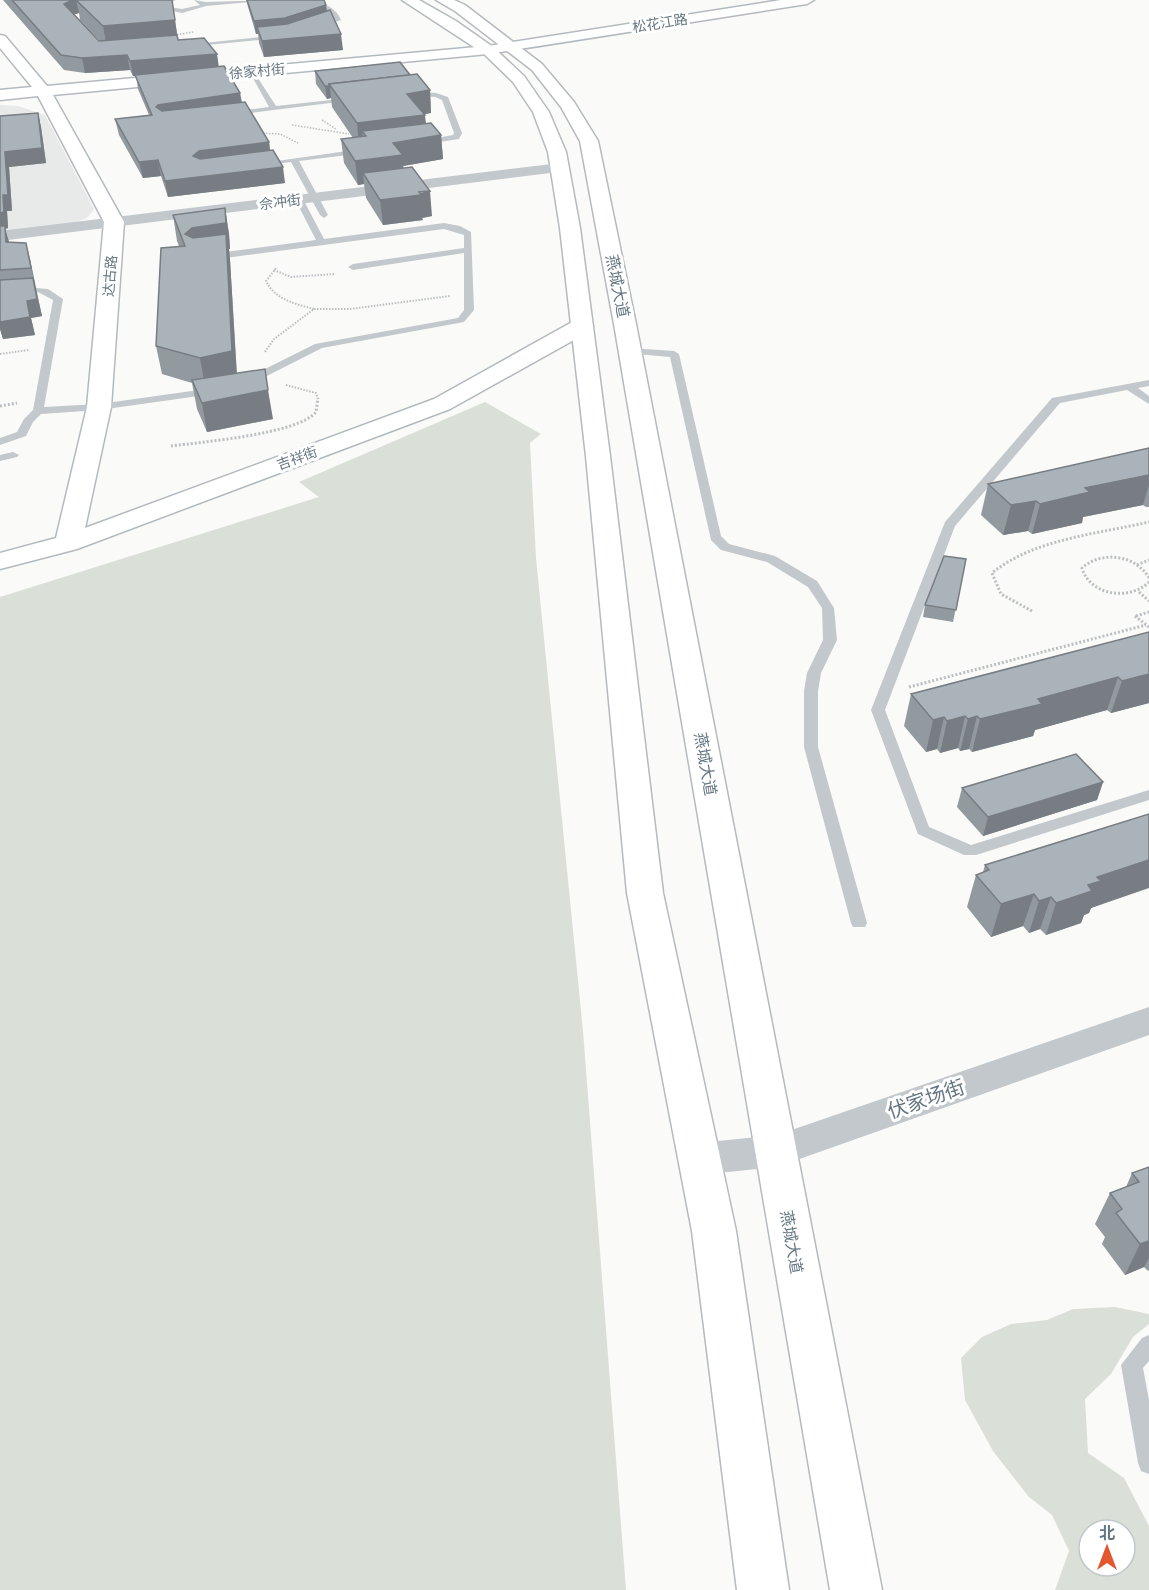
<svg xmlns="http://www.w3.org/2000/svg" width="1149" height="1590" font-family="'Public Sans','Noto Sans SC',sans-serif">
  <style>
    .built { fill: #e8e9e9 }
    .green { fill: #dadfd7; fill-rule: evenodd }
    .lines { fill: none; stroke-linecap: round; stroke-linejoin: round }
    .secondary-casing { stroke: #b3babf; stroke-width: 3 }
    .primary-casing { stroke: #b5babe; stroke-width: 3 }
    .path-far2 { stroke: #bbbfc2; stroke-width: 1.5; stroke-dasharray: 1.5 1.5; stroke-linecap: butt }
    .path-far1 { stroke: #bbbfc2; stroke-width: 2; stroke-dasharray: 1.5 1.5; stroke-linecap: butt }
    .path { stroke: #bbbfc2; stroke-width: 3; stroke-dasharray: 2 2; stroke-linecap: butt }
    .lane { fill: #c3c8cc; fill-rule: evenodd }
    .street { fill: #c3c8cc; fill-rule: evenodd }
    .secondary { fill: #fff; fill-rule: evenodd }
    .primary { fill: #fff; fill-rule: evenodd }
    .wall { fill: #929a9f; fill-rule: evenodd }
    .shaded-wall { fill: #777d82 }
    .building { fill: #aab3b9; stroke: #777d82; stroke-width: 1.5 }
    .labels { text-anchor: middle; stroke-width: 6; stroke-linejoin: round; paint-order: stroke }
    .far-street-label { font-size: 14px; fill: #657683; stroke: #fff }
    .street-label { font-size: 16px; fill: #657683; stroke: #fff }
    .near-street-label { font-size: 20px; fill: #657683; stroke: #fff }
  </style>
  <rect width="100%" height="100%" fill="#fafaf8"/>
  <!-- built -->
  <polygon class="built" points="0,105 18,106 45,115 94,209 87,218 63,227 0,234"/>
  <!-- green -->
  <g class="green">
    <polygon points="485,402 541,434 530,443 536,558 583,1031 626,1590 0,1590 0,597 319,497 299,482"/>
    <path d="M1115,1307l34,7v10l-16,13 -22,37 -26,25 3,54 36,25 25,48v64h-94l14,-39 -17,-36 -23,-18 -36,-46 -28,-51 -4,-42 21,-21 29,-13 36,-4 26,-11zM1089,1530h36v36h-36z"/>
  </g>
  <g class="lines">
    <defs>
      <polygon id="secondary" points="781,0 814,0 807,4 488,54 53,95 124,222 111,407 85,528 434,399 574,321 590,321 593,326 590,331 450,409 77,549 0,569 0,553 56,538 87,407 104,222 38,96 0,100 0,90 32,87 0,48 0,35 5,36 47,86 488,46"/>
      <g id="primary">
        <polygon points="402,0 419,0 456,21 493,47 524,76 549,112 566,152 580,228 610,456 663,893 736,1231 789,1590 737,1590 692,1231 627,893 586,456 560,228 548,152 533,112 513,82 483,53"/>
        <polygon points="436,0 454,0 465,5 542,64 574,102 598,141 636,324 882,1590 830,1590 614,324 580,141 561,107 532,70 455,11"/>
      </g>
    </defs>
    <!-- secondary casing -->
    <use href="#secondary" class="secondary-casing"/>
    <!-- primary casing -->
    <use href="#primary" class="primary-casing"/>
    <!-- path-far2 -->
    <g class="path-far2">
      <polyline points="174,35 194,32"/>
      <polyline points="322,120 336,129"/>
      <polyline points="292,125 349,134"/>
      <polyline points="260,133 280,134 298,143"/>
    </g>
    <!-- path-far1 -->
    <g class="path-far1">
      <polyline points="274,270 291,277 335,274"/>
      <polyline points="314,309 350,309 450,296"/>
      <path d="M265,352l9,-13 40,-30c-18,-5 -39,-9 -48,-28l11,-14"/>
      <polyline points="0,354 29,350"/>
      <polyline points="286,385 316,393 318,399"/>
    </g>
    <!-- path -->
    <g class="path">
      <polyline points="0,406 17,403"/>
      <path d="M171,446c31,-4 127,-12 145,-34l2,-14"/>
      <polyline points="1137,565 1149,560"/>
      <path d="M1149,578c-13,-23 -47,-28 -67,-10 8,28 48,33 67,14"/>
      <polyline points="1139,592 1149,601"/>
      <path d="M1032,611l-31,-17 -9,-21c42,-34 105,-39 157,-51"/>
      <polyline points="1135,616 1149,627"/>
      <polyline points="1136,616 1149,612"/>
      <polyline points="909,687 1146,625"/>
    </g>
    <!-- lane -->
    <g class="lane">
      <polygon points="167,0 176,0 163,6 182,9 200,5 194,0 206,2 273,0 206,6 182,13 158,8 159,3"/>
      <path d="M302,0c15,0 33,5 39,20l-26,9v-2l19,-8c-7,-12 -21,-13 -32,-19z"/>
      <polygon points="279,35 281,38 207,45 204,43"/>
      <polygon points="252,69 276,106 350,98 354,100 227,116 230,112 269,107 249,71"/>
      <polygon points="409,91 436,93 448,97 462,133 459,139 420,145 420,141 453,135 454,133 442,100 435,97 409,95"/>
      <polygon points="361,149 365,151 364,153 299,161 328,215 324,218 320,215 291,162 260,166 256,164"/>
      <polygon points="299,196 303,199 324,239 444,223 460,226 471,232 474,310 464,322 322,348 251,384 243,384 243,380 315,344 458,318 464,310 464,253 353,270 348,267 353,264 464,248 464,235 444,229 210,260 205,257 210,254 316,240 295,199"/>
      <polygon points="23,287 48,289 63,299 44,407 99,404 213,388 218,391 213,394 99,410 41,414 33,422 26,436 0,445 0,438 17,432 24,419 33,410 53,300 38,292 0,295 0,289"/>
      <polygon points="630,348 674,351 679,354 721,536 729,544 775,556 817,581 834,608 837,640 821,673 818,691 818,747 867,923 865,927 853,927 851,923 804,747 804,691 807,673 823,640 822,608 808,587 767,562 721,550 711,540 670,357 626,353 625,351"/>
      <polygon points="1149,380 1149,386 1138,388 1149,396 1149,404 1127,390 1060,403 955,526 885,710 929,827 971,845 1149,790 1149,800 976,855 964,855 918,834 871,710 945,522 1052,398"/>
      <polygon points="13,452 19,455 17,457 0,461 0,455"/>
      <polygon points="1149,1335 1149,1361 1143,1368 1149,1400 1149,1474 1141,1471 1138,1463 1121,1365 1142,1338"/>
    </g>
    <!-- street -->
    <g class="street">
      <polygon points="560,163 568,168 566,171 0,241 0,231"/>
      <polygon points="1149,1007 1149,1035 777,1167 699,1175 686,1171 680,1159 686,1147 699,1143 777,1135"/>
    </g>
    <!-- secondary -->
    <use href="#secondary" class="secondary"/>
    <!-- primary -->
    <use href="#primary" class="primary"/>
  </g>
  <!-- wall -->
  <g class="wall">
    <path d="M3,0h169l6,40 41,27 21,26 2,9 27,40 1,9 15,32 -117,14 -7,-21 -18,2 -24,-43 -4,-16 34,-4 -11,-26 -2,-13h-3l-3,-6 -45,3 -21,-3zM79,13l1,7 20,21h-1l-25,-27z"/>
    <polygon points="246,0 324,0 327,11 343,50 264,57 259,43 258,34 256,34"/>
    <polygon points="315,71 410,75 430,90 431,113 424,114 426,124 441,135 443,159 403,166 404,168 432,216 422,218 423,220 383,225 366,198 364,184 358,185 344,163 341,139 353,138 332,107 331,98 327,99 316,84"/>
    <polygon points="38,113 41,127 46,163 9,167 12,211 7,211 8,228 5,229 9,242 30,259 42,316 31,318 35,335 3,339 0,329 0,116"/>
    <polygon points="225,208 229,234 230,249 229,249 230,260 237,374 273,419 207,432 197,409 192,383 162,374 156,346 179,246 177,241 173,215"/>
    <polygon points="1149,448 1149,507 1146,507 1143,505 1083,517 1082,523 1032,534 1028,531 1003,535 981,515 988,484"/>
    <polygon points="966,559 953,622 923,617 925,605"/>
    <polygon points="1149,632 1149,703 1111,713 1107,710 1035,730 1033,736 972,752 969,749 960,751 958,748 940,753 937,749 926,752 904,726 911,694"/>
    <polygon points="1103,782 1097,800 983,836 957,807 962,788"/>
    <polygon points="985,865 1121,897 1091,908 1089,913 1084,915 1081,923 1046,935 1040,929 1029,933 1023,926 991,937 967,907 976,875 983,872"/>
    <polygon points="1149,1167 1149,1270 1148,1271 1144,1267 1125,1275 1102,1244 1105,1237 1095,1224 1110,1193 1126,1187 1132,1173"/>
  </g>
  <!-- shaded-wall -->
  <g class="shaded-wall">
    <polygon points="73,0 76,0 79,13 67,17 64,4"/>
    <polygon points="172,0 178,41 107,48 103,26"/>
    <polygon points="326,5 328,19 287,32 257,27 258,34 256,34 254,21"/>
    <polygon points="341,34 343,50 264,57 262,41"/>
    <polygon points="217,54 219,68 133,76 130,61"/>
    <polygon points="127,55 130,70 85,73 82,58"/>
    <polygon points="325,86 330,86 331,98 327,99"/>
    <polygon points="430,90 431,113 409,117 407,94"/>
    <polygon points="240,93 242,108 161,120 156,107 158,105"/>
    <polygon points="38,113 41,127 46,163 9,167 12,211 7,211 8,228 5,229 9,242 10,259 0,230 0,213 3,195 5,152"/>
    <polygon points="425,115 427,137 441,135 443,159 403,166 405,180 370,184 363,173 364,184 358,185 355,161 394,156 393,143 399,142 367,146 366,136 362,131 364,147 359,147 357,123"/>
    <polygon points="269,142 271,158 202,167 193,156 199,151"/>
    <polygon points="158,160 161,176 143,178 139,162"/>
    <polygon points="283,167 285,183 168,197 165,181"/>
    <polygon points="430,191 432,216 422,218 423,220 383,225 380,200"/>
    <polygon points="225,208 229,234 230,249 229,249 230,260 237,380 205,386 200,358 197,254 185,234 192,228"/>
    <polygon points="26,243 30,259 35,285 31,268"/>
    <polygon points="33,278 42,316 31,318 35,335 3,339 0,329 0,322 27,301"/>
    <polygon points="268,390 273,419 207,432 202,403"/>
    <polygon points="1149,475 1149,485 1143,505 1083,517 1082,523 1032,534 1040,504 1085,488"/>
    <polygon points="1036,501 1028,531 1003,535 1011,505"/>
    <polygon points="1149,674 1149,703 1111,713 1122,681"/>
    <polygon points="1118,677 1107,710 1035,730 1033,736 972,752 980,719 1038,699"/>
    <polygon points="965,716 958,748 940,753 947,721"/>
    <polygon points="977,716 969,749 960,751 968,719"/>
    <polygon points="944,717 937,749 926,752 933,720"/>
    <polygon points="1103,782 1097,800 983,836 988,817"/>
    <polygon points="1149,860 1149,888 1091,908 1089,913 1084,915 1081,923 1046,935 1056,903 1088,885 1097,877"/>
    <polygon points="1034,894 1023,926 991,937 1001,904"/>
    <polygon points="1051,897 1040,929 1029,933 1039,901"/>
    <polygon points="1149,1241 1149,1258 1144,1267 1125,1275 1140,1244"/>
  </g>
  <!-- building -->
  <g class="building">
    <polygon points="12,0 73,0 64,4 99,41 177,35 178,40 204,38 217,54 130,61 127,55 82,58 61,55"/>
    <polygon points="76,0 172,0 175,20 103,26"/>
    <polygon points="247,0 324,0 326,5 285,18 254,21"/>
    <polygon points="330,10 341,34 262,41 257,27 287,24"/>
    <polygon points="400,62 410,75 329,84 330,86 325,86 315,71"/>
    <polygon points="224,66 240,93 158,105 156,107 162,111 245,102 269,142 199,151 193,156 200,159 273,150 283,167 165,181 158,160 139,162 115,119 152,115 135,75"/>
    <polygon points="417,74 430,90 407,94 425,115 357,123 329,84"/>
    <polygon points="38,113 42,148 5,152 8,195 3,195 4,212 0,213 0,116"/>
    <polygon points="431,123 441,135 393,143 403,155 355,161 341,139 366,136 362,131"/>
    <polygon points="412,167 430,191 419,192 421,195 380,200 363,173"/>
    <polygon points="225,208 226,223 192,228 185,234 193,238 226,234 232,351 200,358 156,346 161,248 185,246 173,215"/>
    <polygon points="0,226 5,226 6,242 26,243 31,268 0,270"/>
    <polygon points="33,278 37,299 27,301 30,317 0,322 0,280"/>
    <polygon points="265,369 268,390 202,403 192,380"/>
    <polygon points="1149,448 1149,475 1085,488 1090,492 1040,504 1036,501 1011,505 988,484"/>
    <polygon points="944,556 966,559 956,610 925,605"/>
    <polygon points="1149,632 1149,674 1122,681 1118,677 1038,699 1042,704 980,719 977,716 968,719 965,716 947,721 944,717 933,720 911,694"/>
    <polygon points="1076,754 1103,782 988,817 962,788"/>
    <polygon points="1149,814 1149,860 1097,877 1101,881 1088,885 1092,891 1056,903 1051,897 1039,901 1034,894 1001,904 976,875 989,870 985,865"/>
    <polygon points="1149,1167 1149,1241 1140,1244 1116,1213 1122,1209 1110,1193 1139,1182 1132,1173"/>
  </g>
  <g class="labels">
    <!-- far-street labels -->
    <g class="far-street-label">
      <text transform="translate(660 23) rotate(-9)" y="5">松花江路</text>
      <text transform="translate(257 71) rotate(-5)" y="5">徐家村街</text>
      <text transform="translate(280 202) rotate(-7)" y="5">佘冲街</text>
      <text transform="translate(110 276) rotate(-85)" y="5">达古路</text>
      <text transform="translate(297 458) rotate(-20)" y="5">吉祥街</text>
    </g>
    <!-- street labels -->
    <g class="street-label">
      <text transform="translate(618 286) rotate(79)" y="6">燕城大道</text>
      <text transform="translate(706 764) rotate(80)" y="6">燕城大道</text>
      <text transform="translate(792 1242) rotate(80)" y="6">燕城大道</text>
    </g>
    <!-- near-street labels -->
    <g class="near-street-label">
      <text transform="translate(926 1099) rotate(-19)" y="7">伏家场街</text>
    </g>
  </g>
  <!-- north arrow -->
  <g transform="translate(1107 1548)"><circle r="28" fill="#ffffff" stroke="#c1c8cd" stroke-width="1.5"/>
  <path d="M0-4.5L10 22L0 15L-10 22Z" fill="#e4572e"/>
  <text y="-9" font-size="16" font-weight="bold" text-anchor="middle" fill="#657683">北</text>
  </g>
</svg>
